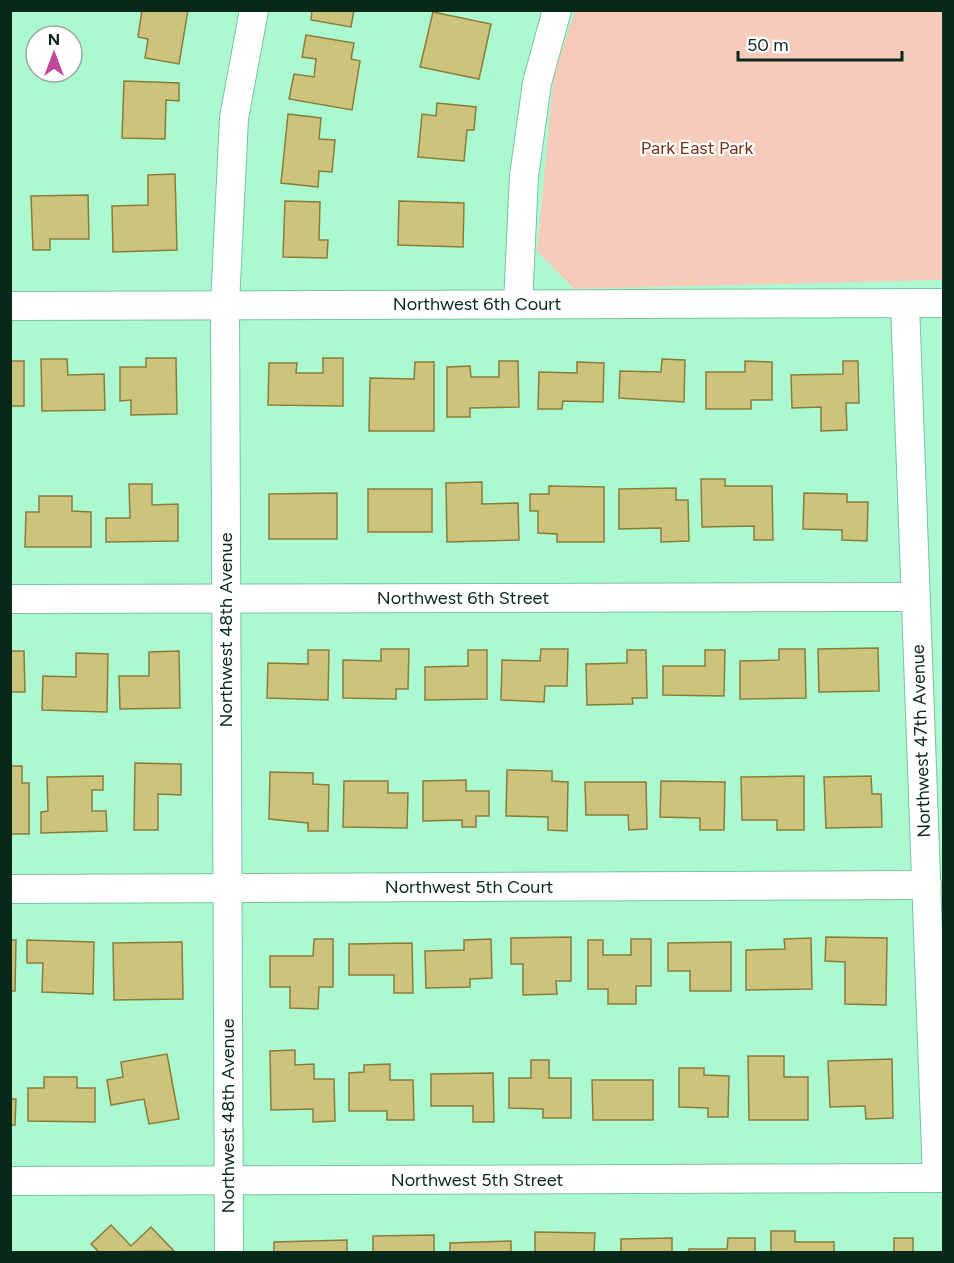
<svg xmlns="http://www.w3.org/2000/svg" width="954" height="1263" font-family="Figtree,sans-serif">
  <style>
    .green { fill: #f6cbba }
    .building { fill: #cdc37c; stroke: #887e38; stroke-width: 1.5 }
    .lines { fill: none; stroke-linecap: round; stroke-linejoin: round }
    .minor-casing { stroke: #79c49f; stroke-width: 30 }
    .minor { stroke: #fff; stroke-width: 28 }
    .labels { text-anchor: middle; stroke-width: 4.5; stroke-linejoin: round; paint-order: stroke }
    .park-label { font-size: 18px; fill: #773317; stroke: #fff }
    .street-label { font-size: 18px; fill: #08281a; stroke: #fff }
  </style>
  <rect width="100%" height="100%" fill="#acf8d1"/>
  <!-- green -->
  <polygon class="green" points="575,11 943,11 943,280 574,289 537,251 554,73"/>
  <!-- building -->
  <g class="building">
    <polygon points="142,10 188,10 179,64 145,58 148,39 138,37"/>
    <polygon points="312,10 354,10 351,27 311,20"/>
    <polygon points="433,12 491,24 479,79 420,67"/>
    <polygon points="306,35 354,43 351,59 360,61 352,110 289,99 294,74 314,77 316,59 302,57"/>
    <polygon points="124,81 179,83 179,101 166,100 165,139 122,138"/>
    <polygon points="437,103 476,107 474,130 467,130 464,161 418,157 422,114 436,116"/>
    <polygon points="288,114 321,118 319,139 335,140 332,172 319,171 318,187 281,183"/>
    <polygon points="175,174 177,250 113,252 112,206 148,205 148,175"/>
    <polygon points="88,195 89,239 50,239 50,250 33,250 31,196"/>
    <polygon points="285,201 320,202 319,240 328,240 327,258 283,257"/>
    <polygon points="399,201 464,203 463,247 398,245"/>
    <polygon points="146,358 176,358 177,414 131,415 131,400 120,401 120,367 146,367"/>
    <polygon points="323,358 343,358 343,406 268,405 269,363 297,363 296,373 323,373"/>
    <polygon points="41,359 67,359 68,375 104,374 105,410 42,411"/>
    <polygon points="662,359 685,360 684,402 619,398 620,371 661,372"/>
    <rect x="10" y="361" width="14" height="45"/>
    <polygon points="499,361 518,361 519,407 470,408 470,417 447,417 447,367 470,366 471,377 499,377"/>
    <polygon points="745,361 772,362 772,400 751,400 751,409 706,409 706,372 745,372"/>
    <polygon points="843,361 858,361 859,403 846,403 847,430 821,431 821,407 792,408 791,375 843,374"/>
    <polygon points="415,362 434,362 434,431 369,431 370,378 414,379"/>
    <polygon points="577,362 604,363 603,402 563,401 562,409 538,409 539,372 577,373"/>
    <polygon points="701,479 725,479 725,486 772,486 773,540 754,540 754,526 702,527"/>
    <polygon points="482,482 482,504 518,503 519,540 447,542 446,483"/>
    <polygon points="129,484 152,484 152,505 178,504 178,541 106,542 106,518 130,518"/>
    <polygon points="549,486 604,487 604,542 557,542 557,534 538,533 538,511 530,511 530,494 549,494"/>
    <polygon points="676,488 676,500 688,500 689,541 661,542 661,528 619,529 619,489"/>
    <rect x="368" y="489" width="64" height="43"/>
    <polygon points="337,493 337,539 269,539 269,494"/>
    <polygon points="804,493 847,494 847,502 868,502 867,541 842,540 842,530 803,529"/>
    <polygon points="39,496 72,496 72,511 91,512 91,547 25,547 26,512 39,512"/>
    <polygon points="878,648 879,691 819,692 818,649"/>
    <polygon points="381,649 409,649 408,689 396,689 396,699 343,698 343,660 381,661"/>
    <polygon points="541,649 568,649 567,686 545,686 544,702 501,700 502,660 540,661"/>
    <polygon points="779,649 805,649 806,698 740,699 740,661 779,660"/>
    <polygon points="308,650 329,650 328,700 267,698 268,663 308,664"/>
    <polygon points="468,650 487,650 487,699 425,700 425,667 468,666"/>
    <polygon points="627,650 646,650 647,698 632,698 633,704 587,705 586,664 627,663"/>
    <polygon points="705,650 725,650 724,696 663,695 663,666 705,666"/>
    <polygon points="10,651 24,651 25,692 10,692"/>
    <polygon points="179,651 180,708 120,709 119,676 149,676 149,652"/>
    <polygon points="76,653 108,654 107,712 42,710 43,676 76,677"/>
    <polygon points="135,763 181,764 181,795 158,794 158,830 134,830"/>
    <polygon points="10,766 22,766 22,783 29,783 29,834 10,834"/>
    <polygon points="507,770 552,771 552,781 568,782 567,831 548,830 548,817 506,816"/>
    <polygon points="270,772 313,773 313,784 329,785 328,831 308,831 308,823 269,819"/>
    <polygon points="103,776 103,790 92,790 92,811 106,811 107,831 41,833 41,812 48,811 47,777"/>
    <polygon points="804,776 804,830 777,830 777,820 742,820 741,777"/>
    <polygon points="871,776 872,794 881,794 882,827 826,828 824,777"/>
    <polygon points="466,780 466,791 489,791 489,816 476,816 476,827 462,827 462,820 423,821 423,781"/>
    <polygon points="344,781 388,781 388,793 408,793 407,828 343,827"/>
    <polygon points="661,781 725,782 724,830 700,830 700,818 660,817"/>
    <polygon points="585,782 646,782 647,829 629,830 628,815 586,815"/>
    <polygon points="571,937 571,981 556,981 557,994 523,995 523,964 511,964 511,938"/>
    <polygon points="826,937 887,938 886,1005 845,1004 845,962 825,961"/>
    <polygon points="811,938 812,989 746,990 746,950 785,949 784,939"/>
    <polygon points="314,939 333,939 333,987 319,987 318,1009 290,1008 290,987 270,987 270,956 313,956"/>
    <polygon points="491,939 492,978 470,979 470,987 426,988 425,951 464,950 464,940"/>
    <polygon points="631,939 651,939 651,986 636,986 636,1004 608,1004 608,989 588,989 588,940 603,940 603,955 631,955"/>
    <polygon points="10,940 16,940 15,991 10,991"/>
    <polygon points="27,940 94,942 93,994 42,992 43,963 27,963"/>
    <polygon points="182,942 183,999 114,1000 113,943"/>
    <polygon points="731,942 731,991 690,991 690,971 668,971 668,943"/>
    <polygon points="412,943 413,993 394,993 394,975 349,975 349,944"/>
    <polygon points="295,1050 295,1065 314,1064 314,1079 334,1079 335,1121 313,1122 313,1109 271,1110 270,1051"/>
    <polygon points="167,1054 179,1119 149,1124 144,1099 111,1105 107,1080 123,1077 121,1062"/>
    <polygon points="748,1056 784,1056 784,1077 808,1077 808,1120 749,1120"/>
    <polygon points="892,1059 893,1118 866,1119 865,1106 830,1107 828,1061"/>
    <polygon points="531,1060 549,1060 549,1078 571,1078 571,1118 543,1118 543,1109 509,1108 509,1078 531,1078"/>
    <polygon points="390,1064 390,1080 413,1080 414,1120 387,1120 387,1111 349,1111 349,1073 364,1072 364,1065"/>
    <polygon points="679,1068 704,1068 704,1075 729,1076 728,1117 708,1117 708,1108 679,1107"/>
    <polygon points="493,1073 494,1122 473,1122 473,1106 431,1106 431,1074"/>
    <polygon points="44,1077 77,1077 77,1088 95,1088 95,1122 28,1121 28,1088 44,1088"/>
    <polygon points="592,1080 653,1080 653,1120 593,1120"/>
    <polygon points="10,1099 16,1099 15,1125 10,1125"/>
    <polygon points="111,1225 131,1246 151,1227 174,1251 99,1252 91,1244"/>
    <polygon points="771,1231 795,1231 795,1242 834,1242 834,1252 771,1252"/>
    <polygon points="535,1232 595,1233 594,1252 535,1252"/>
    <polygon points="434,1235 434,1252 373,1252 373,1236"/>
    <polygon points="672,1238 672,1252 609,1252 621,1252 621,1239"/>
    <polygon points="728,1238 755,1238 755,1252 689,1252 689,1249 727,1249"/>
    <rect x="894" y="1238" width="19" height="14"/>
    <polygon points="347,1240 347,1252 274,1252 274,1242"/>
    <polygon points="511,1241 511,1252 450,1252 450,1243"/>
  </g>
  <g class="lines">
    <defs>
      <g id="minor">
        <polyline points="518,304 524,176 537,83 557,10"/>
        <polyline points="905,304 937,1178"/>
        <polyline points="10,306 944,303"/>
        <polyline points="10,599 915,597"/>
        <polyline points="10,889 927,885"/>
        <polyline points="10,1181 944,1178"/>
        <polyline points="229,1252 225,304 234,118 254,10"/>
      </g>
    </defs>
    <!-- minor casing -->
    <use href="#minor" class="minor-casing"/>
    <!-- minor -->
    <use href="#minor" class="minor"/>
  </g>
  <g class="labels">
    <!-- park labels -->
    <g class="park-label">
      <text x="697" y="154">Park East Park</text>
    </g>
    <!-- street labels -->
    <g class="street-label">
      <text x="477" y="310">Northwest 6th Court</text>
      <text x="463" y="604">Northwest 6th Street</text>
      <text transform="translate(226 630) rotate(-90)" y="6">Northwest 48th Avenue</text>
      <text transform="translate(921 741) rotate(-92)" y="6">Northwest 47th Avenue</text>
      <text x="469" y="893">Northwest 5th Court</text>
      <text transform="translate(228 1116) rotate(-90)" y="6">Northwest 48th Avenue</text>
      <text x="477" y="1186">Northwest 5th Street</text>
    </g>
  </g>
  <!-- border -->
  <rect width="954" height="1263" fill="none" stroke="#08281a" stroke-width="24"/>
  <!-- north arrow -->
  <g transform="translate(54 54)"><circle r="28" fill="#ffffff" stroke="#9ca9a3" stroke-width="1.5"/>
  <path d="M0-4.5L10 22L0 15L-10 22Z" fill="#c0479c"/>
  <text y="-9" font-size="16" font-weight="bold" text-anchor="middle" fill="#08281a">N</text>
  </g>
  <!-- scale -->
  <path d="M738 51v9h164v-9" fill="none" stroke="#08281a" stroke-width="3"/>
  <text x="747" y="51" font-size="18" fill="#08281a" stroke="#ffffff" stroke-width="4.5" paint-order="stroke">50 m</text>
</svg>
